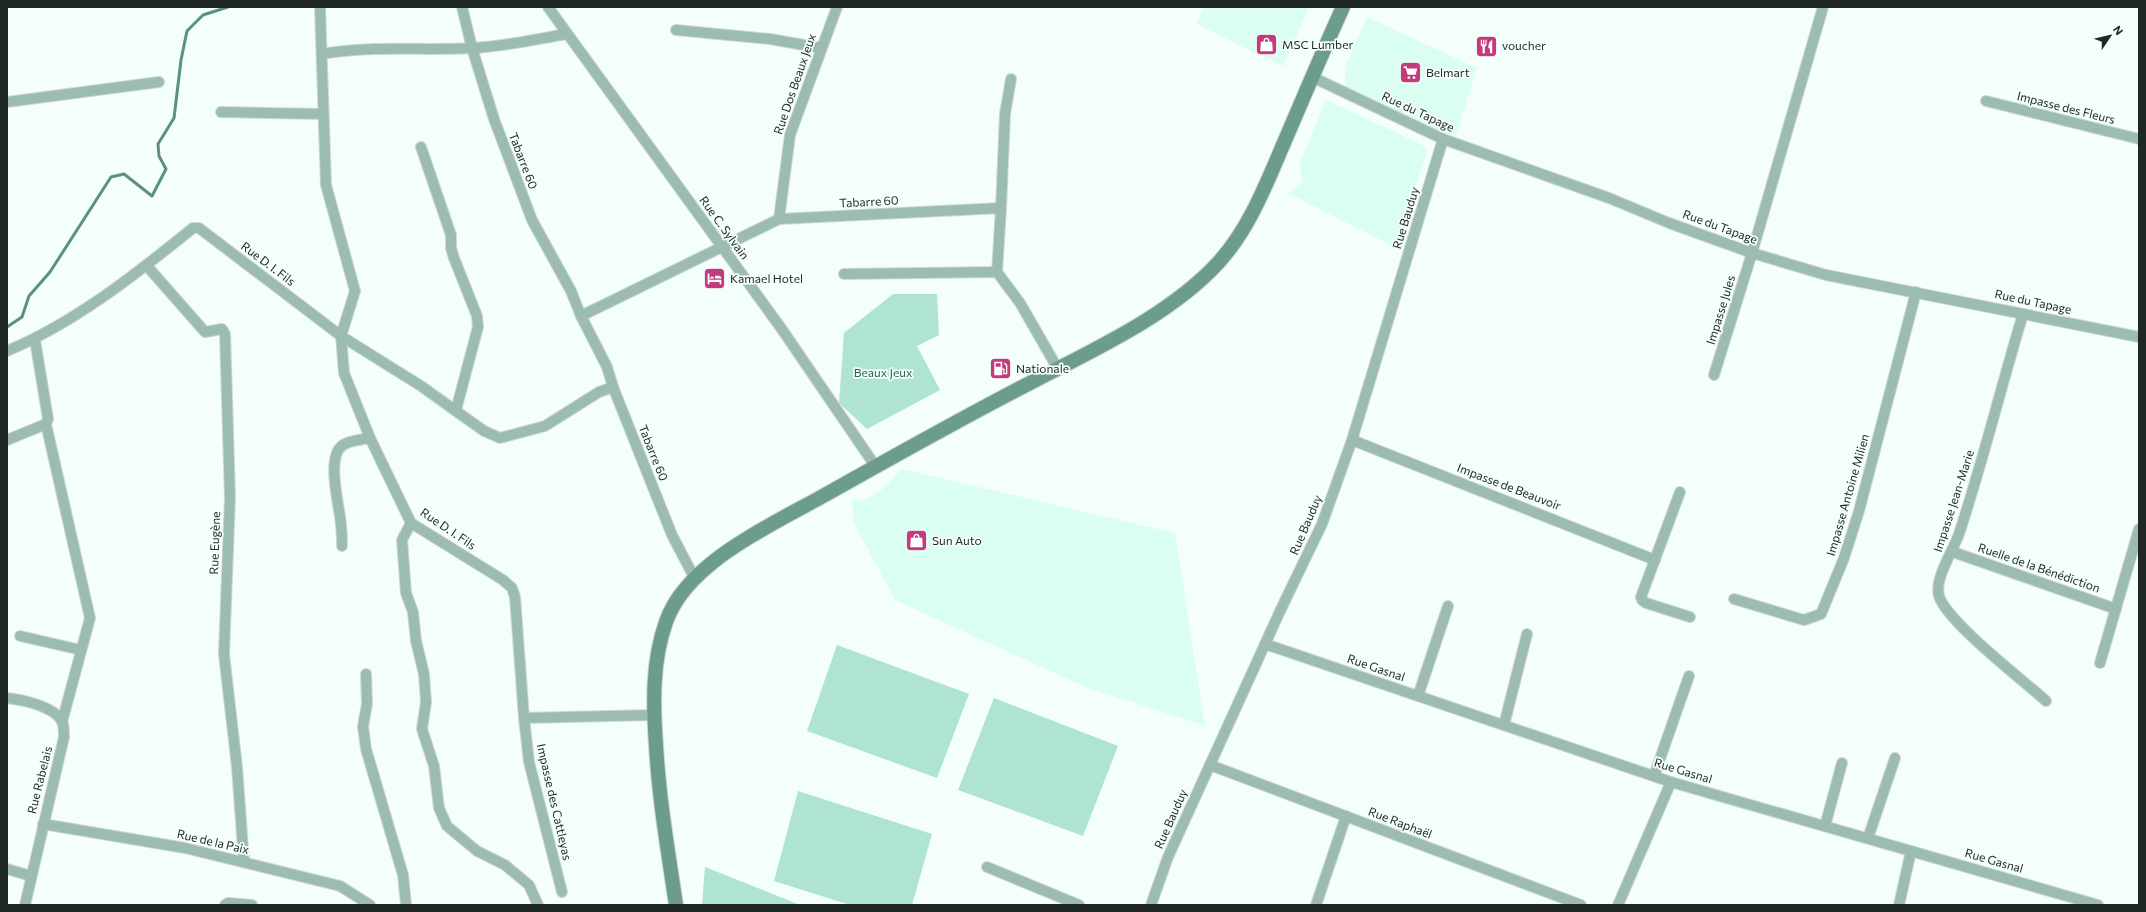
<svg xmlns="http://www.w3.org/2000/svg" width="2146" height="912" font-family="Commissioner,sans-serif">
  <style>
    .built { fill: #dbfef3 }
    .green { fill: #afe3d3 }
    .lines { fill: none; stroke-linecap: round; stroke-linejoin: round }
    .stream { stroke: #5a9182; stroke-width: 3 }
    .minor-casing { stroke: #cdd7d4; stroke-width: 12 }
    .secondary-casing { stroke: #cdd7d4; stroke-width: 16 }
    .minor { stroke: #9cbbb2; stroke-width: 10 }
    .secondary { stroke: #6c9c8e; stroke-width: 14 }
    .labels { text-anchor: middle; stroke-width: 3.5; stroke-linejoin: round; paint-order: stroke }
    .poi-label { font-size: 12px; fill: #1e2724; stroke: #f4fefb; text-anchor: start }
    .street-label { font-size: 12px; fill: #1e2724; stroke: #f4fefb }
    .park-label { font-size: 12px; fill: #266253; stroke: #f4fefb }
  </style>
  <rect width="100%" height="100%" fill="#f4fefb"/>
  <!-- built -->
  <g class="built">
    <polygon points="1204,7 1309,7 1283,66 1196,24"/>
    <polygon points="1367,17 1477,68 1456,136 1440,132 1346,87 1345,68"/>
    <polygon points="1326,100 1424,146 1427,152 1395,247 1288,193 1302,184 1300,163"/>
    <polygon points="901,469 1175,533 1205,726 1083,686 895,600 854,523 852,498 863,501 875,494 888,485"/>
  </g>
  <!-- green -->
  <g class="green">
    <polygon points="893,294 937,294 939,335 917,346 940,390 867,429 839,403 844,333"/>
    <polygon points="837,645 969,694 937,778 807,731"/>
    <polygon points="994,698 1118,746 1083,836 958,790"/>
    <polygon points="798,791 932,834 912,905 850,905 774,881"/>
    <polygon points="705,867 800,905 702,905"/>
  </g>
  <g class="lines">
    <!-- stream -->
    <polyline class="stream" points="7,327 22,317 29,296 50,272 111,177 124,174 152,196 166,169 159,156 158,144 174,118 181,60 187,31 203,15 228,7"/>
    <defs>
      <g id="minor">
        <polyline points="320,7 326,185 355,291 341,336 421,386 484,431 500,438 545,426 599,392 613,387"/>
        <polyline points="462,7 472,48 494,119 532,220 571,291 581,316 607,367 613,387 672,535 694,577"/>
        <polyline points="548,7 781,328 876,467"/>
        <polyline points="676,30 770,39 821,48"/>
        <path d="M322,54c50,-9 99,-3 149,-6 32,-1 65,-9 96,-14"/>
        <polyline points="1312,77 1443,139 1609,198 1669,223 1752,253 1826,275 2139,337"/>
        <polyline points="1986,101 2139,139"/>
        <polyline points="7,102 159,82"/>
        <polyline points="221,112 323,114"/>
        <polyline points="421,147 451,235 451,248 454,258 477,316 478,327 456,410"/>
        <polyline points="1001,208 1005,114 1011,79"/>
        <polyline points="779,219 790,135 837,7"/>
        <polyline points="147,266 205,332 222,329 225,334 230,497 224,654 237,767 244,862"/>
        <polyline points="844,274 997,272"/>
        <path d="M2023,314c-22,73 -40,147 -64,220 -6,17 -25,45 -20,62 8,26 84,84 107,105"/>
        <polyline points="581,316 779,219 1001,208 997,272 1020,303 1058,369"/>
        <polyline points="35,340 48,419 46,424 90,618 62,722"/>
        <path d="M7,351c69,-29 129,-77 186,-123h6l142,108 3,37 26,65 41,85 92,57 9,8 3,9 9,121 130,-3"/>
        <polyline points="1714,375 1752,253 1823,7"/>
        <polyline points="7,440 46,424"/>
        <polyline points="1352,440 1655,560"/>
        <polyline points="1680,492 1641,597 1642,600 1646,603 1690,617"/>
        <polyline points="411,523 402,540 406,593 413,612 416,641 424,674 426,702 422,729 434,766 439,808 447,826 477,851 505,865 529,885 538,905"/>
        <path d="M342,546c0,-7 0,-14 -1,-21 -1,-18 -16,-68 2,-80 7,-5 19,-5 27,-7"/>
        <polyline points="1953,552 2116,609"/>
        <polyline points="1734,599 1804,620 1821,614 1844,558 1859,511 1916,292"/>
        <polyline points="20,636 81,650"/>
        <polyline points="1265,644 1671,782 2098,905"/>
        <polyline points="2100,663 2139,529"/>
        <polyline points="366,674 367,704 363,726 366,749 403,875 406,905"/>
        <polyline points="1418,696 1448,606"/>
        <path d="M7,698c16,2 46,8 55,23 2,4 2,12 2,16l-39,168"/>
        <polyline points="524,718 529,762 562,892"/>
        <polyline points="1504,725 1527,634"/>
        <polyline points="1210,765 1581,905"/>
        <polyline points="1654,776 1689,676"/>
        <polyline points="43,824 185,848 340,886 370,905"/>
        <polyline points="1825,826 1842,763"/>
        <polyline points="1868,838 1895,758"/>
        <polyline points="987,867 1079,905"/>
        <polyline points="7,869 31,876"/>
        <polyline points="225,905 228,903 252,905"/>
        <polyline points="1151,905 1168,857 1281,609 1322,524 1352,440 1443,139"/>
        <polyline points="1316,905 1346,816"/>
        <polyline points="1618,905 1671,782"/>
        <polyline points="1899,905 1911,851"/>
      </g>
      <path id="secondary" d="M676,905c-8,-54 -17,-106 -20,-160 -3,-41 -4,-84 10,-123 20,-59 105,-97 157,-126 68,-38 137,-77 207,-113 63,-33 139,-67 188,-120 32,-35 49,-81 68,-125 19,-44 37,-87 57,-131"/>
    </defs>
    <!-- minor casing -->
    <use href="#minor" class="minor-casing"/>
    <!-- secondary casing -->
    <use href="#secondary" class="secondary-casing"/>
    <!-- minor -->
    <use href="#minor" class="minor"/>
    <!-- secondary -->
    <use href="#secondary" class="secondary"/>
  </g>
  <!-- icons -->
  <defs>
    <symbol id="shop-square" viewBox="-11 -11 22 22"><rect x="-9" y="-9" width="18" height="18" rx="4" fill="#c13b7d" stroke="#f4fefb"/><path d="M-5-2.5h2.3a2.7 3.5 0 0 1 5.4 0H5L5.5 6h-11ZM-1.5-2.5h3a1.5 2.3 0 0 0-3 0Z" fill="#fff"/></symbol>
    <symbol id="restaurant-square" viewBox="-11 -11 22 22"><rect x="-9" y="-9" width="18" height="18" rx="4" fill="#c13b7d" stroke="#f4fefb"/><path d="M-5-6h1v4h1v-4h1v4h1v-4h1v5L-1.5 .5V6h-2V.5L-5-1ZM5-6V6H3V1.5H1.5Q1.5-4 5-6Z" fill="#fff"/></symbol>
    <symbol id="supermarket-square" viewBox="-11 -11 22 22"><rect x="-9" y="-9" width="18" height="18" rx="4" fill="#c13b7d" stroke="#f4fefb"/><path d="M-6-5.5h2.5l.6 2H6L4.5 2H-2.5L-4.4-4H-6ZM-1.5 3.2a1.3 1.3 0 1 0 .1 0ZM3 3.2a1.3 1.3 0 1 0 .1 0Z" fill="#fff"/></symbol>
    <symbol id="hotel-square" viewBox="-11 -11 22 22"><rect x="-9" y="-9" width="18" height="18" rx="4" fill="#c13b7d" stroke="#f4fefb"/><path d="M-6-4.5h1.5V1H6V5H4.5V3h-9V5H-6ZM-4 0a1.8 1.8 0 1 1 3.6 0ZM.5 0V-2.5h3Q6-2.5 6 0Z" fill="#fff"/></symbol>
    <symbol id="fuel-square" viewBox="-11 -11 22 22"><rect x="-9" y="-9" width="18" height="18" rx="4" fill="#c13b7d" stroke="#f4fefb"/><path d="M-5.5-6h7V0h2V4h1.3V-2.5L3-4.5l.8-.8L6-3V5H2.5V1h-1V6h-7ZM-4.2-4.7v3.2H.2V-4.7Z" fill="#fff"/></symbol>
  </defs>
  <g fill-rule="evenodd">
    <use href="#shop-square" x="1254" y="32" width="25" height="25"/>
    <use href="#restaurant-square" x="1474" y="34" width="25" height="25"/>
    <use href="#supermarket-square" x="1398" y="60" width="25" height="25"/>
    <use href="#hotel-square" x="702" y="266" width="25" height="25"/>
    <use href="#fuel-square" x="988" y="356" width="25" height="25"/>
    <use href="#shop-square" x="904" y="528" width="25" height="25"/>
  </g>
  <g class="labels">
    <!-- poi labels -->
    <g class="poi-label">
      <text x="1282" y="49">MSC Lumber</text>
      <text x="1502" y="50">voucher</text>
      <text x="1426" y="77">Belmart</text>
      <text x="730" y="283">Kamael Hotel</text>
      <text x="1016" y="373">Nationale</text>
      <text x="932" y="545">Sun Auto</text>
    </g>
    <!-- street labels -->
    <g class="street-label">
      <text transform="translate(795 84) rotate(-71)" y="4">Rue Dos Beaux Jeux</text>
      <text transform="translate(2066 108) rotate(14)" y="4">Impasse des Fleurs</text>
      <text transform="translate(1418 112) rotate(25)" y="4">Rue du Tapage</text>
      <text transform="translate(523 161) rotate(69)" y="4">Tabarre 60</text>
      <text transform="translate(869 202) rotate(-3)" y="4">Tabarre 60</text>
      <text transform="translate(1406 218) rotate(-73)" y="4">Rue Bauduy</text>
      <text transform="translate(1720 227) rotate(20)" y="4">Rue du Tapage</text>
      <text transform="translate(724 228) rotate(54)" y="4">Rue C. Sylvain</text>
      <text transform="translate(268 264) rotate(37)" y="4">Rue D. I. Fils</text>
      <text transform="translate(2033 302) rotate(12)" y="4">Rue du Tapage</text>
      <text transform="translate(1721 310) rotate(-73)" y="4">Impasse Jules</text>
      <text transform="translate(653 453) rotate(68)" y="4">Tabarre 60</text>
      <text transform="translate(1509 487) rotate(21)" y="4">Impasse de Beauvoir</text>
      <text transform="translate(1848 495) rotate(-74)" y="4">Impasse Antoine Milien</text>
      <text transform="translate(1954 501) rotate(-72)" y="4">Impasse Jean-Marie</text>
      <text transform="translate(1306 525) rotate(-67)" y="4">Rue Bauduy</text>
      <text transform="translate(448 529) rotate(34)" y="4">Rue D. I. Fils</text>
      <text transform="translate(215 543) rotate(-88)" y="4">Rue Eugène</text>
      <text transform="translate(2039 568) rotate(19)" y="4">Ruelle de la Bénédiction</text>
      <text transform="translate(1376 668) rotate(19)" y="4">Rue Gasnal</text>
      <text transform="translate(1683 771) rotate(17)" y="4">Rue Gasnal</text>
      <text transform="translate(40 780) rotate(-76)" y="4">Rue Rabelais</text>
      <text transform="translate(554 802) rotate(77)" y="4">Impasse des Cattleyas</text>
      <text transform="translate(1171 819) rotate(-66)" y="4">Rue Bauduy</text>
      <text transform="translate(1400 823) rotate(21)" y="4">Rue Raphaël</text>
      <text transform="translate(213 842) rotate(13)" y="4">Rue de la Paix</text>
      <text transform="translate(1994 861) rotate(16)" y="4">Rue Gasnal</text>
    </g>
    <!-- park labels -->
    <g class="park-label">
      <text x="883" y="377">Beaux Jeux</text>
    </g>
  </g>
  <!-- border -->
  <rect width="2146" height="912" fill="none" stroke="#1e2724" stroke-width="16"/>
  <!-- north arrow -->
  <g transform="translate(2110 36) rotate(55)" stroke="#f4fefb" stroke-width="3" paint-order="stroke">
  <path d="M0-3L7 15L0 10L-7 15Z" fill="#1e2724"/>
  <text y="-6" font-size="11" font-weight="bold" text-anchor="middle" fill="#1e2724">N</text>
  </g>
</svg>
